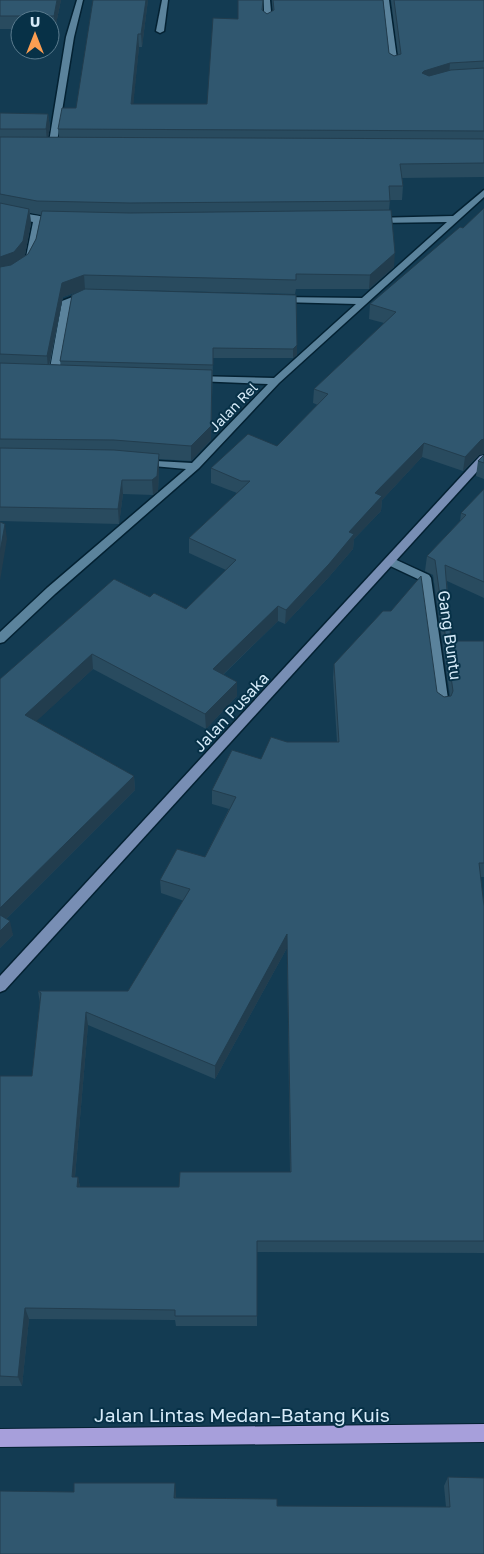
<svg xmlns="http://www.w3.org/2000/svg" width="484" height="1554" font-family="'Golos Text',sans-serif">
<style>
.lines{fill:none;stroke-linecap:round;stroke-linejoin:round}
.service-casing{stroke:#032132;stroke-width:3}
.minor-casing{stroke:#032132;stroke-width:3}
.secondary-casing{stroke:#032132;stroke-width:3}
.trunk-casing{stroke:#032132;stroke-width:2}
.service{fill:#5b839c;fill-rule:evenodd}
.minor{fill:#5b839c;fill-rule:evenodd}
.secondary{fill:#788eb4;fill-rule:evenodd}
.trunk{fill:#a79fdb;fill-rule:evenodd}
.wall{fill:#294b5f;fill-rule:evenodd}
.shaded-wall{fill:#223d4e}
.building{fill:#30576f;stroke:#223d4e;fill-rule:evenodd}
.labels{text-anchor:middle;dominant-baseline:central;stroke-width:4;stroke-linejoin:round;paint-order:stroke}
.far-street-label{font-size:14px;fill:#d6ebf9;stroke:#073147}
.street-label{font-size:16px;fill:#d6ebf9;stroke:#073147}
.near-street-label{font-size:19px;fill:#d6ebf9;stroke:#073147}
</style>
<rect width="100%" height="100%" fill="#133b52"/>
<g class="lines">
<defs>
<path id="service" d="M 162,0 L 168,0 L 164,31 L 160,33 L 156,31 Z"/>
<path id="minor" d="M 77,0 L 83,0 L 74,37 L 56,148 L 52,150 L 48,148 L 66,37 Z
M 264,0 L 270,0 L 272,23 L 268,25 L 264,23 Z
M 383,0 L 389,0 L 398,66 L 394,68 L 390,66 Z
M 484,190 L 484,197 L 279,383 L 199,468 L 55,594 L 4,642 L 0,643 L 0,632 L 47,588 L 186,469 L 142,465 L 138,464 L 138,460 L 192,463 L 268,384 L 196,381 L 191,378 L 193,376 L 274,378 L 356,304 L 280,302 L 277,301 L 277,297 L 362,298 L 447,222 L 376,223 L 372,220 L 373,218 L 453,216 Z
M 0,209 C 9,211 57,218 60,221 L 56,224 L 42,223 L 32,264 L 25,262 L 33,222 L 0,215 Z
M 88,291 L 91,292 L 91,296 L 71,303 L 59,374 L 54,377 L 51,376 L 49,374 L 62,301 Z
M 390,557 L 429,575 L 431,578 L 449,706 L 447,709 L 443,710 L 437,706 L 420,580 L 386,564 L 385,561 Z"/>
<path id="secondary" d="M 484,455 L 484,464 L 5,990 L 0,992 L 0,976 L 480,456 Z"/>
<path id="trunk" d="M 484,1424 L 484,1442 L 0,1447 L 0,1429 Z"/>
</defs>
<!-- service casing -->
<use href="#service" class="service-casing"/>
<!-- minor casing -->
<use href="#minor" class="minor-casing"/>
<!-- secondary casing -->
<use href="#secondary" class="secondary-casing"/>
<!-- trunk casing -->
<use href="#trunk" class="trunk-casing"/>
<!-- service -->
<use href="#service" class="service"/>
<!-- minor -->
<use href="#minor" class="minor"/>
<!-- secondary -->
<use href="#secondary" class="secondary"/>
<!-- trunk -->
<use href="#trunk" class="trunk"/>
</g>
<!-- wall -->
<path class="wall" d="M 0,0 L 61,0 L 55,29 L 50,29 L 50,20 L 20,20 L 20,29 L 0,29 Z
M 148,0 L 142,47 L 139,47 L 133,104 L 207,104 L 238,19 L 238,0 L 264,0 L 263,11 L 267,14 L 273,11 L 272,0 L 383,0 L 389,53 L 394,56 L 398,55 L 391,0 L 484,0 L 484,177 L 402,178 L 403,186 L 402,200 L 390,200 L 389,210 L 394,267 L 369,289 L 296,289 L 295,294 L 85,289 L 63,297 L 50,364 L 61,365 L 60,361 L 72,295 L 297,345 L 297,355 L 293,358 L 213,358 L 211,440 L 191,461 L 159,459 L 159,469 L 158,491 L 153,495 L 123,494 L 119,524 L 0,521 L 0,113 L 48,114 L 50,127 L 48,137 L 59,137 L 58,129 L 76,108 ZM 30,213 L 41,215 L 36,239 L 28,254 L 22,258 L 25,255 L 31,223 Z
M 484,208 L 484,454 L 479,455 L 463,471 L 422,457 L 382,500 L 381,511 L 354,539 L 353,549 L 328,578 L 285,624 L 278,621 L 223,675 L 237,682 L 237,696 L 206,729 L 93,669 L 36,721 L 134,776 L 135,790 L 6,919 L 13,935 L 0,948 L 0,679 L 150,597 L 186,609 L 226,570 L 189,553 L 189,538 L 237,493 L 211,483 L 211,468 L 277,446 L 318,405 L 313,403 L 314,389 L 384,323 L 369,319 L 370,304 L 463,228 Z
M 484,455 L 484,479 L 476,476 L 478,461 Z
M 484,489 L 484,598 L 447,581 L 451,641 L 484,641 L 484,877 L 480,877 L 484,906 L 484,1253 L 257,1252 L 257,1326 L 176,1326 L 175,1320 L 29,1319 L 22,1386 L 0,1386 L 0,1076 L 32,1076 L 40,1003 L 38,991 L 128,991 L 184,901 L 161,893 L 160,880 L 205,857 L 229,809 L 212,804 L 212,790 L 287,742 L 337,742 L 333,678 L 334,664 L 437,692 L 444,697 L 450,696 L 433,575 L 425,571 L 427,556 L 460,521 L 461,513 ZM 287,948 L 290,1172 L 179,1187 L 80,1187 L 78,1177 L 75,1177 L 88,1025 L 215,1079 Z
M 448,1477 L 484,1554 L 74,1492 L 176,1492 L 176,1498 L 277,1506 L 446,1507 L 444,1486 Z"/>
<!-- shaded-wall -->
<path class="shaded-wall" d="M 57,0 L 61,0 L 55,29 L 54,16 Z
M 146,0 L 148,0 L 142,47 L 141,34 Z
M 138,34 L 139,47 L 132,118 L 131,104 Z
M 450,63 L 449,76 L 422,84 L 422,73 L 424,71 Z
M 48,114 L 50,127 L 47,143 L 46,129 Z
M 29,209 L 31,223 L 25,255 L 16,266 L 0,272 L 0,257 Z
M 395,253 L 394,267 L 369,289 L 370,275 Z
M 84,275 L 85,289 L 63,297 L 48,370 L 47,356 L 62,283 Z
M 297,345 L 297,355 L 293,358 L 293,349 Z
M 212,370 L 211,440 L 191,461 L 191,446 Z
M 484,439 L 484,454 L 479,455 L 463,471 L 465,457 L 481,440 Z
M 424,443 L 422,457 L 382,500 L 381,511 L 354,539 L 353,549 L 328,578 L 285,624 L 286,610 L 349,532 L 375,493 Z
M 159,454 L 159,469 L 158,491 L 153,495 L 152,480 Z
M 122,480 L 123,494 L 119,524 L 118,509 Z
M 5,524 L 7,539 L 0,581 L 0,552 Z
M 278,606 L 278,621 L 213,684 L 213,669 Z
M 92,654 L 93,669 L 27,730 L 25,715 Z
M 237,682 L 237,696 L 206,729 L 205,714 Z
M 134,776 L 135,790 L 0,925 L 0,908 Z
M 10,921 L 13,935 L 0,948 L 0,931 Z
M 287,934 L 287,948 L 215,1079 L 215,1066 Z
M 86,1012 L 88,1025 L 74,1188 L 72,1177 Z
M 78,1177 L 80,1188 L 77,1187 Z
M 25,1308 L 29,1319 L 22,1386 L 18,1377 Z
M 175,1483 L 176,1492 L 175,1507 L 174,1498 Z"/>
<!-- building -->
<path class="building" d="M 0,0 L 57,0 L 54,16 L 0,16 Z
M 93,0 L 146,0 L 141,34 L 138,34 L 131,104 L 207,104 L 213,18 L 238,19 L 238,0 L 263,0 L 262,10 L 267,14 L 274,10 L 273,0 L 383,0 L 389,53 L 394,56 L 401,54 L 394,0 L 484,0 L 484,61 L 450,63 L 424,71 L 422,73 L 429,76 L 451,70 L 484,68 L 484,131 L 58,129 L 62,108 L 76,108 Z
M 0,113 L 48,114 L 46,129 L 0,129 Z
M 0,137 L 484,139 L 484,163 L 400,164 L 403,186 L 389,186 L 390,201 L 130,203 L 37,201 L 0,194 Z
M 0,203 L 29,209 L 23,241 L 14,252 L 0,257 Z
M 484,208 L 484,439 L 481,440 L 465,457 L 424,443 L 375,493 L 382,496 L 349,532 L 354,534 L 329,564 L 286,610 L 278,606 L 213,669 L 237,682 L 205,714 L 92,654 L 25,715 L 134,776 L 0,908 L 0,679 L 114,579 L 150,597 L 154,593 L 186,609 L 236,560 L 189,538 L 250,481 L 241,481 L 211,468 L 248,434 L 277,446 L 328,394 L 314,389 L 396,312 L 370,304 L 460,227 L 463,228 Z
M 391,210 L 395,253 L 370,275 L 296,274 L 296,280 L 84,275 L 62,283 L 47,356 L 0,354 L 0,267 L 11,265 L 28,254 L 36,239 L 42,211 L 130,213 Z
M 85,289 L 296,295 L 297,345 L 293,349 L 213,348 L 213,365 L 60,361 L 72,295 Z
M 0,363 L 212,370 L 211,426 L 191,446 L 114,440 L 0,439 Z
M 0,448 L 114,450 L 159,454 L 157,476 L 152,480 L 122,480 L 118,509 L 0,507 Z
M 484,455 L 484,463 L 478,461 Z
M 484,489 L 484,582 L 445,565 L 451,641 L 484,641 L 484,863 L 479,863 L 484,906 L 484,1241 L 257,1241 L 257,1316 L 175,1316 L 175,1310 L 25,1308 L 18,1377 L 0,1376 L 0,1076 L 32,1076 L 41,993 L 38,991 L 128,991 L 190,889 L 160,880 L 177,849 L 205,857 L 236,797 L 212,790 L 232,750 L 261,759 L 271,737 L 287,742 L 339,742 L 334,664 L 383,611 L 391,611 L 421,576 L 437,692 L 444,697 L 451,696 L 453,691 L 435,560 L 427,556 L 466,515 L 461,513 ZM 287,934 L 291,1172 L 180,1172 L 179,1187 L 77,1187 L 78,1177 L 72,1177 L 86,1012 L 215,1066 Z
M 0,522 L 5,524 L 0,552 Z
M 0,915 L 10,921 L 0,931 Z
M 448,1477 L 484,1478 L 484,1554 L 0,1554 L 0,1491 L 74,1492 L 74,1483 L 175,1483 L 174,1498 L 277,1499 L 277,1506 L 450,1507 Z"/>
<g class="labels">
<!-- far-street labels -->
<g class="far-street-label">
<text transform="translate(233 407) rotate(-46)">Jalan Rel</text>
</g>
<!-- street labels -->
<g class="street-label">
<text transform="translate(450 635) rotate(82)">Gang Buntu</text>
<text transform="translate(231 712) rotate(-47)">Jalan Pusaka</text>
</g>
<!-- near-street labels -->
<g class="near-street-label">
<text x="242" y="1414">Jalan Lintas Medan–Batang Kuis</text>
</g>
</g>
<!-- north arrow -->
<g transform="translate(35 35)"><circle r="24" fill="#073147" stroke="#5a7b8e"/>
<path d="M0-4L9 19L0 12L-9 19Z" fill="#fc9e52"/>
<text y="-8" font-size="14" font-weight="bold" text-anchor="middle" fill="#d6ebf9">U</text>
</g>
</svg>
